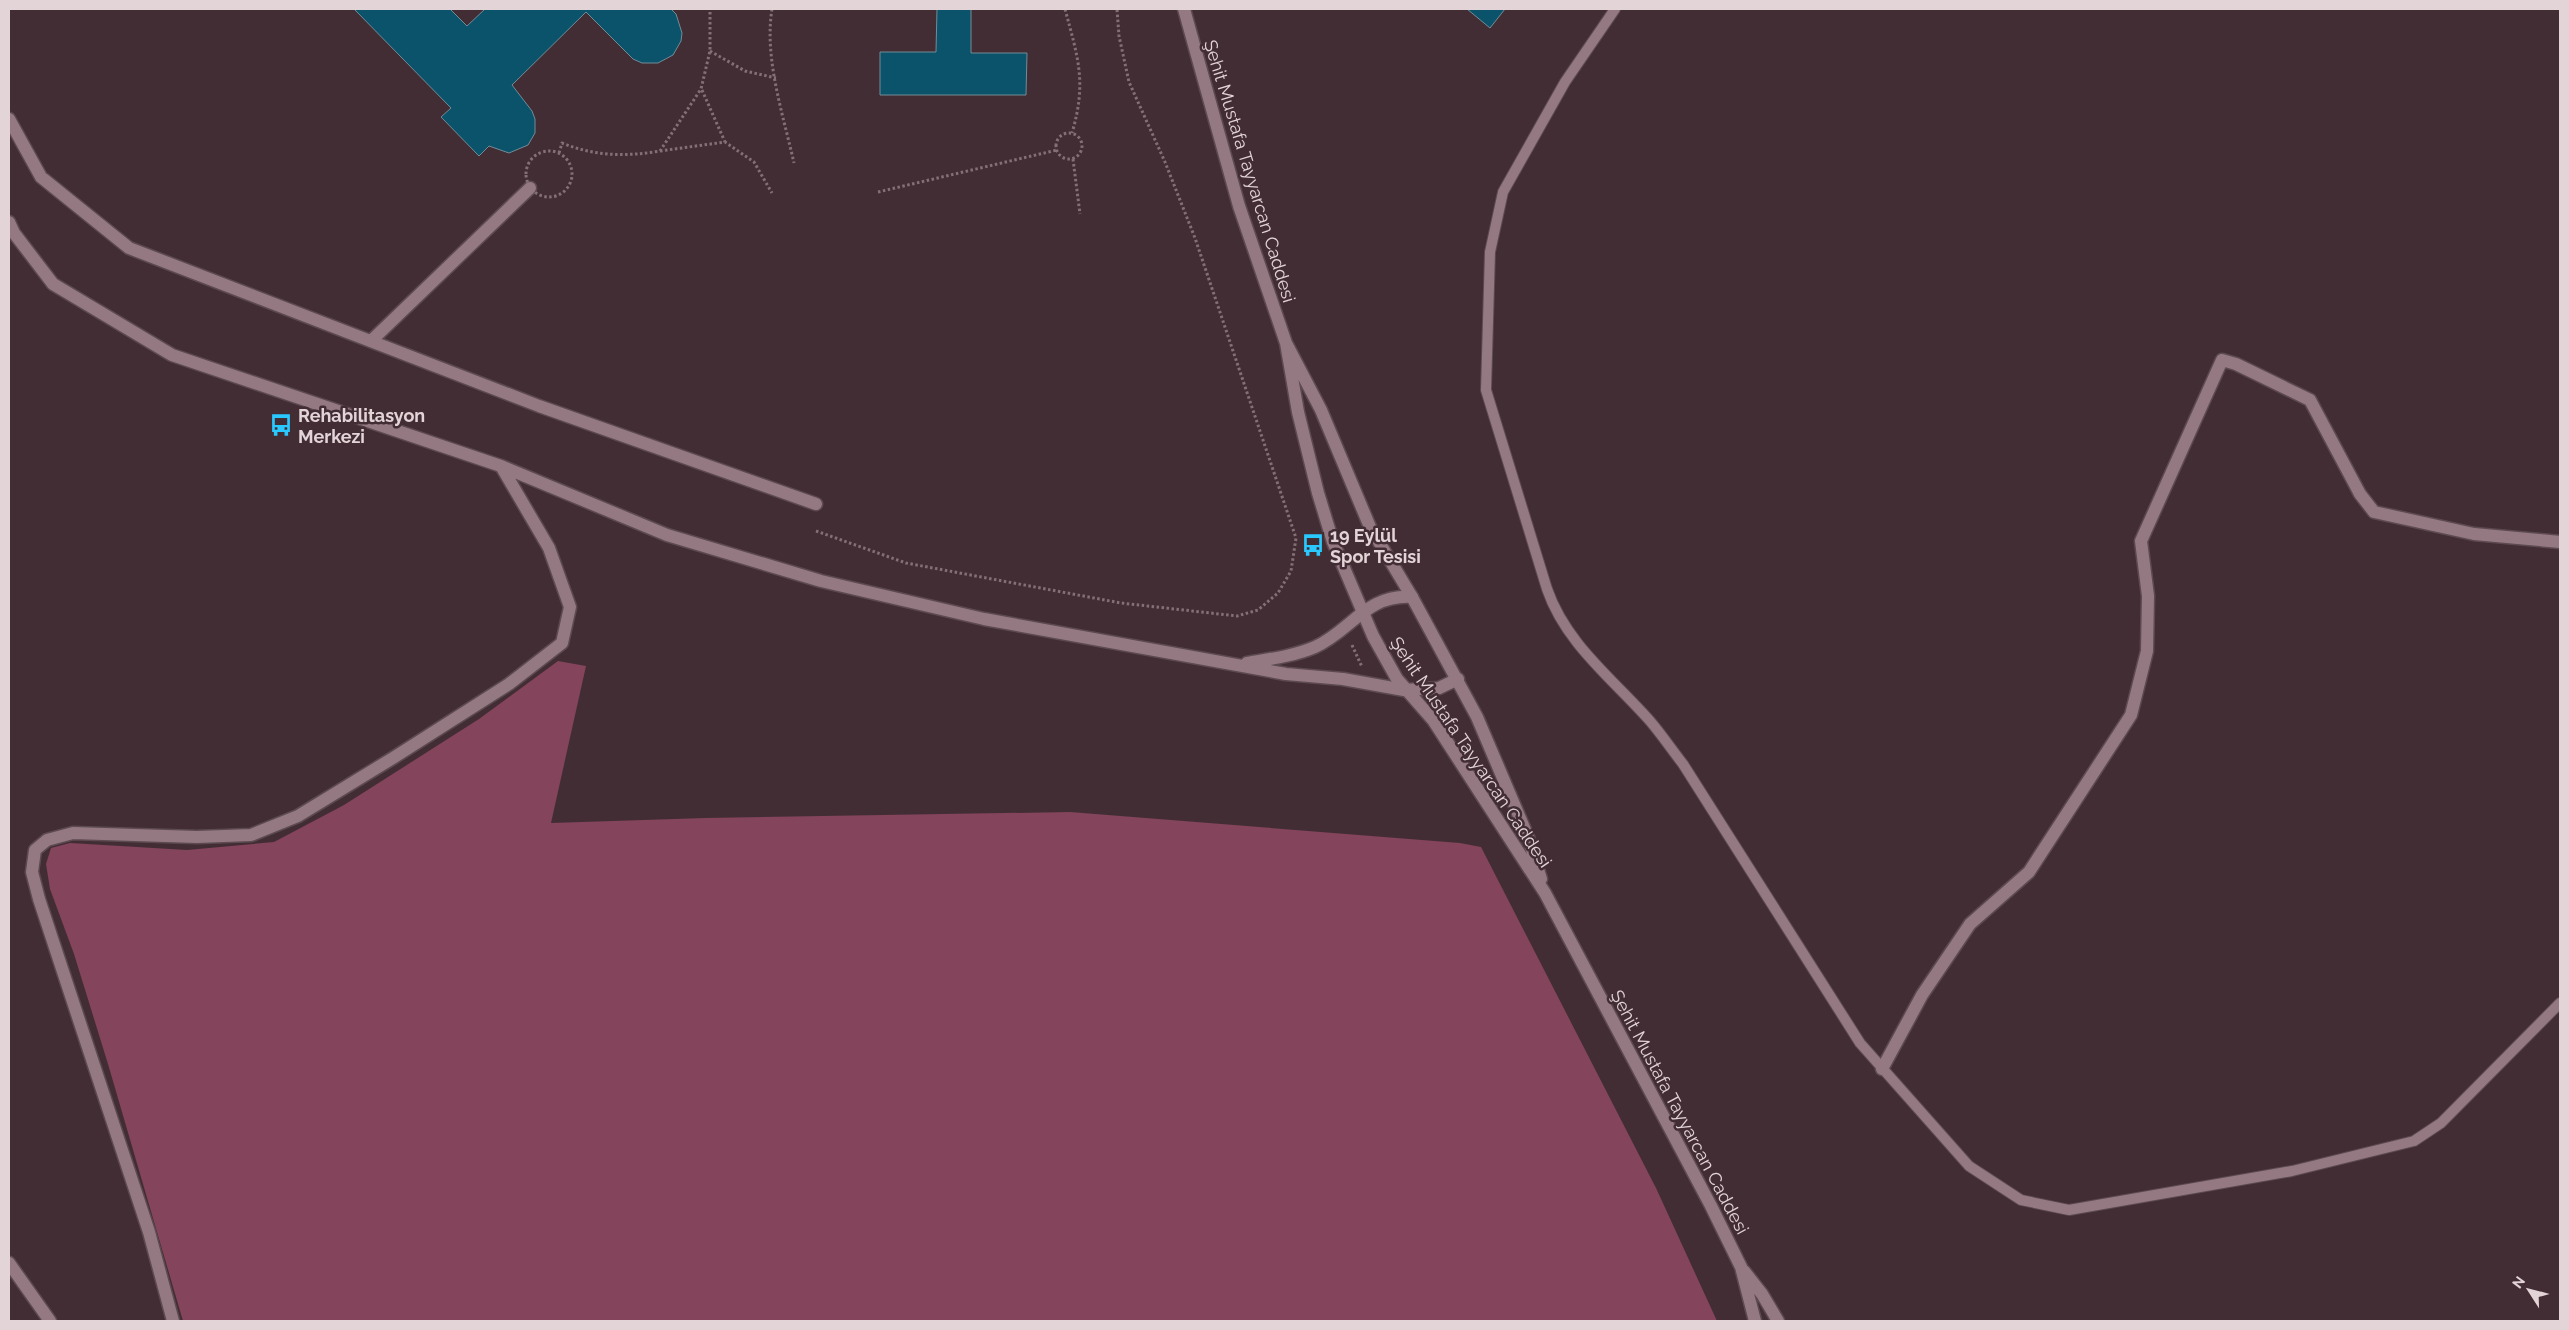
<svg xmlns="http://www.w3.org/2000/svg" width="2569" height="1330" font-family="Raleway,sans-serif">
<style>
.green{fill:#83445c}
.building{fill:#0a536b;stroke:#728c98}
.lines{fill:none;stroke-linecap:round;stroke-linejoin:round}
.service-casing{stroke:#5d4a51;stroke-width:12}
.minor-casing{stroke:#5d4a51;stroke-width:15}
.secondary-casing{stroke:#5d4a51;stroke-width:15}
.path{stroke:#837076;stroke-width:3;stroke-dasharray:2.5 2.5;stroke-linecap:butt}
.service{stroke:#947982;stroke-width:10}
.minor{stroke:#947982;stroke-width:12}
.secondary{stroke:#947982;stroke-width:12}
.labels{text-anchor:middle;dominant-baseline:central;stroke-width:5;stroke-linejoin:round;paint-order:stroke}
.street-label{font-size:18px;fill:#e3d4d8;stroke:#432d34}
.poi-label{font-size:18px;font-weight:bold;fill:#e3d4d8;stroke:#432d34;text-anchor:start}
</style>
<rect width="100%" height="100%" fill="#432d34"/>
<!-- green -->
<path class="green" d="M 558,661 L 586,666 L 551,823 L 705,818 L 1070,812 L 1460,843 L 1481,847 L 1656,1188 L 1717,1321 L 183,1321 L 108,1064 L 74,954 L 50,889 L 46,864 L 51,848 L 70,843 L 187,850 L 274,842 L 344,805 L 479,719 Z"/>
<!-- building -->
<path class="building" d="M 354,9 L 450,9 L 467,26 L 485,9 L 671,9 L 676,14 L 682,33 L 681,41 L 673,55 L 658,63 L 642,63 L 633,59 L 586,12 L 512,85 L 532,111 L 535,119 L 535,133 L 528,145 L 509,153 L 489,146 L 479,156 L 441,117 L 451,108 Z
M 937,9 L 971,9 L 971,53 L 1027,53 L 1026,95 L 880,95 L 880,52 L 936,52 Z
M 1467,9 L 1505,9 L 1490,28 Z"/>
<g class="lines">
<defs>
<path id="service" d="M 1615,9 L 1565,82 L 1503,192 L 1490,252 L 1486,390 L 1547,589 C 1566,644 1613,679 1650,721 C 1662,735 1672,750 1683,764 L 1860,1043 L 1969,1166 L 2021,1200 L 2069,1210 L 2292,1171 L 2414,1141 L 2441,1123 L 2560,1003"/>
<path id="minor" d="M 9,119 L 41,177 L 129,248 L 539,406 L 816,504
M 9,222 L 14,233 L 53,284 L 172,355 L 501,466 L 667,535 L 821,581 L 984,619 L 1286,674 L 1343,679 L 1404,690 L 1439,688 L 1458,679
M 371,341 L 530,188
M 1247,663 C 1270,659 1294,656 1315,647 C 1351,631 1366,594 1412,597
M 1882,1069 L 1922,995 L 1970,924 L 2029,872 L 2131,715 L 2147,651 L 2148,596 L 2141,541 L 2222,360 L 2236,364 L 2310,400 L 2360,494 L 2374,512 L 2474,534 L 2560,542
M 173,1321 L 149,1232 L 39,899 L 32,872 L 35,850 L 47,840 L 73,833 L 197,837 L 251,835 L 298,816 L 393,758 L 509,684 L 562,643 L 570,607 L 549,548 L 501,466"/>
<path id="secondary" d="M 1184,9 L 1239,206 L 1286,343 L 1321,410 L 1370,527 L 1412,597 L 1477,717 L 1528,837 L 1541,879
M 1286,343 L 1298,412 L 1318,493 L 1333,542 L 1373,636 L 1397,679 L 1433,720 L 1545,893 L 1711,1206 L 1741,1267 L 1755,1321
M 9,1263 L 50,1321
M 1744,1271 L 1762,1294 L 1778,1321"/>
</defs>
<!-- service casing -->
<use href="#service" class="service-casing"/>
<!-- minor casing -->
<use href="#minor" class="minor-casing"/>
<!-- secondary casing -->
<use href="#secondary" class="secondary-casing"/>
<!-- path -->
<path class="path" d="M 772,9 C 764,58 783,114 794,163
M 1065,9 C 1078,58 1087,82 1072,133
M 710,51 L 745,71 L 776,78
M 702,90 L 725,142
M1056 146a13 13 0 1 1 26 0a13 13 0 1 1-26 0Z
M 660,151 L 725,142 L 754,162 L 772,193
M526 174a23 23 0 1 1 46 0a23 23 0 1 1-46 0Z
M 559,153 L 562,143 C 594,156 625,157 660,151 L 701,89 L 710,51 L 710,9
M 1073,159 L 1080,214
M 878,192 L 1057,150
M 816,531 L 906,563 L 1121,603 L 1237,616 L 1258,610 L 1278,593 L 1291,571 L 1296,538 L 1195,238 L 1165,162 L 1129,82 L 1119,36 L 1117,9
M 1352,645 L 1362,667"/>
<!-- service -->
<use href="#service" class="service"/>
<!-- minor -->
<use href="#minor" class="minor"/>
<!-- secondary -->
<use href="#secondary" class="secondary"/>
</g>
<!-- icons -->
<defs>
<symbol id="bus-bare" viewBox="-9 -9 18 18"><path d="M-5-6H5V4H4V6H2V4H-2V6H-4V4H-5ZM-3.5-4V0h7V-4ZM-3.5 1.2v1.5H-2V1.2ZM2 1.2v1.5H3.5V1.2Z" fill="#29c8ff" stroke="#432d34" stroke-width="2.5" paint-order="stroke"/></symbol>
</defs>
<g fill-rule="evenodd">
<use href="#bus-bare" x="265" y="409" width="32" height="32"/>
<use href="#bus-bare" x="1297" y="529" width="32" height="32"/>
</g>
<g class="labels">
<!-- street labels -->
<g class="street-label">
<text transform="translate(1250 171) rotate(73)">Şehit Mustafa Tayyarcan Caddesi</text>
<text transform="translate(1471 752) rotate(56)">Şehit Mustafa Tayyarcan Caddesi</text>
<text transform="translate(1680 1112) rotate(62)">Şehit Mustafa Tayyarcan Caddesi</text>
</g>
<!-- poi labels -->
<g class="poi-label">
<text x="298" y="415">Rehabilitasyon<tspan x="298" dy="21">Merkezi</tspan></text>
<text x="1330" y="535">19 Eylül<tspan x="1330" dy="21">Spor Tesisi</tspan></text>
</g>
</g>
<!-- border -->
<rect width="2569" height="1330" fill="none" stroke="#e3d4d8" stroke-width="20"/>
<!-- north arrow -->
<g transform="translate(2529 1290) rotate(306)" stroke="#432d34" stroke-width="4" paint-order="stroke">
<path d="M0-4L9 19L0 12L-9 19Z" fill="#e3d4d8"/>
<text y="-8" font-size="14" font-weight="bold" text-anchor="middle" fill="#e3d4d8">N</text>
</g>
</svg>
